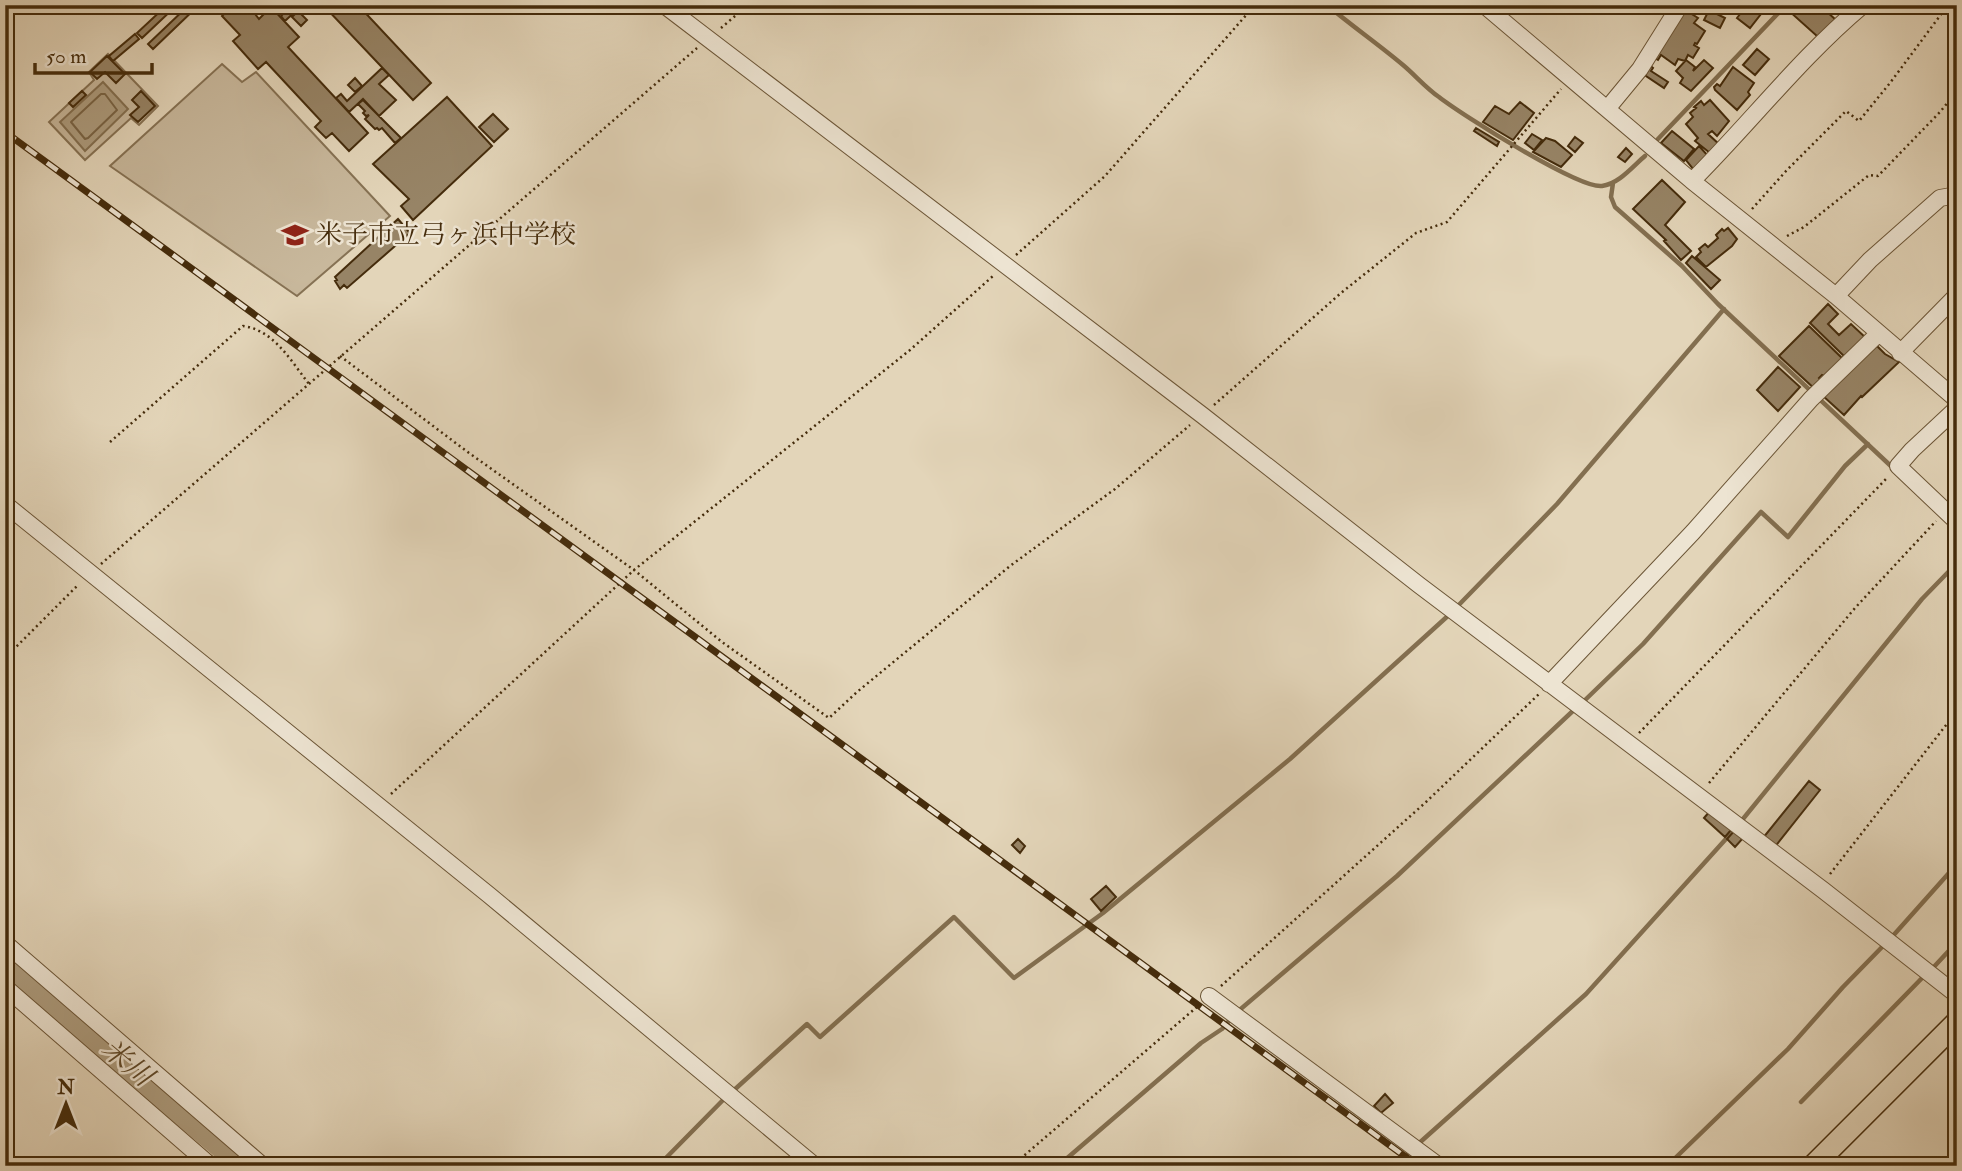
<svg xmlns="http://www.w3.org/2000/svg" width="1962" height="1171" font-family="'IM FELL Double Pica','Noto Serif JP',serif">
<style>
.grass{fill:#c8b89c;stroke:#867254;stroke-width:2}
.water{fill:#ad9c7e;stroke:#836f50;stroke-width:2}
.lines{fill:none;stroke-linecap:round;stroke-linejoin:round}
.shore{stroke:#796445;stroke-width:2}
.stream{stroke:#836f50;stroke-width:4.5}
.river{stroke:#ad9c7e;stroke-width:28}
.building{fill:#978466;stroke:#452c0c;stroke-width:2}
.minor-casing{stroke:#6c5637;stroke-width:18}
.major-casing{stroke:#452c0c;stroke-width:24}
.path{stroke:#452c0c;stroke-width:2.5;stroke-dasharray:2 3.5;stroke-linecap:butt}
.minor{stroke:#ede4d2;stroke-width:16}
.major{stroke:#e3d5b9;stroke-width:21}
.rail-casing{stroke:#452c0c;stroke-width:7}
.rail{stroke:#ede4d2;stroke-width:4.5;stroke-dasharray:13;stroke-linecap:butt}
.labels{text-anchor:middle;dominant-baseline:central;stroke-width:5;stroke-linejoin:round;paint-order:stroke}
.poi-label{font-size:26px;fill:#452c0c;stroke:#ede4d2;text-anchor:start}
.water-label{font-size:28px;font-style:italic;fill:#5f4828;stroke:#ede4d2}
</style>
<rect width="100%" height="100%" fill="#e3d5b9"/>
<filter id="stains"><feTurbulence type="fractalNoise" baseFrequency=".00286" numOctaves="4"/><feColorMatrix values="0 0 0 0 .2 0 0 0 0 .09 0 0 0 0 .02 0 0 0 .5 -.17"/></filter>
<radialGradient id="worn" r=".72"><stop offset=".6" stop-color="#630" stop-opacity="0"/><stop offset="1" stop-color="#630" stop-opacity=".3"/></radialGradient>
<!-- grass -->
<path class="grass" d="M 108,54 L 158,106 L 139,125 L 131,118 L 85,160 L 49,122 L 94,80 L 89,72 Z
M 222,64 L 242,82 L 256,72 L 390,216 L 297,296 L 110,166 Z"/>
<!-- water -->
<path class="water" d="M 103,82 L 128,109 L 85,151 L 60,122 Z"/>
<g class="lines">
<!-- shore -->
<path class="shore" d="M 101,94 L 105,94 L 117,110 L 88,138 L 85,139 L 71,122 Z"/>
<!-- stream -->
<path class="stream" d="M 1327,5 C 1352,26 1378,44 1403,65 C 1415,75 1426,88 1439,97 C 1462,115 1579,189 1602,186 C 1619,184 1633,166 1645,156
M 1658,139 L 1786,5
M 1613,183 L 1611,197 L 1615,207 L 1682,266 L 1718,304 L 1893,468
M 1583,702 L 1643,644 L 1761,512 L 1788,537 L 1845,466 L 1868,444
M 1891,938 L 1957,864
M 1931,970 L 1957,942
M 733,1091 L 807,1024 L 820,1037 L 954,917 L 1014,978 L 1103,913 L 1290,759 L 1450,614 L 1557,504 L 1724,309
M 1801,1102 L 1924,976
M 1417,1145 L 1586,994 L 1734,830 L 1922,599 L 1957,563
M 658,1166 L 726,1097
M 1058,1166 L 1201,1043 L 1222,1029 L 1236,1013 L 1397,876 L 1576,708
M 1397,1166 L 1410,1151
M 1667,1166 L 1788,1049 L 1843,987 L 1885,944
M 1943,1166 L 1957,1152"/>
<!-- river -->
<path class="river" d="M 5,960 L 56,1006 L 248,1166"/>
</g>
<!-- building -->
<path class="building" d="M 167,5 L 177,5 L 142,38 L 137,33 Z
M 189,5 L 199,5 L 153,49 L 148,44 Z
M 233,5 L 248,5 L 259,19 L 271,7 L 299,37 L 288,47 L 368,133 L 349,151 L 332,133 L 326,138 L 315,127 L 321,121 L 266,62 L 258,69 L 233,41 L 240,35 L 222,16 Z
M 292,5 L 302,5 L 285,21 L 281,16 Z
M 323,5 L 358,5 L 431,83 L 413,100 Z
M 1747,5 L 1768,5 L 1750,28 L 1737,18 Z
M 1794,5 L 1823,5 L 1828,9 L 1826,11 L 1836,20 L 1818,37 L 1789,11 Z
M 1682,8 L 1698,18 L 1694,23 L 1705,31 L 1697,44 L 1695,43 L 1694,45 L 1699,48 L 1693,58 L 1688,55 L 1685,61 L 1678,59 L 1675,65 L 1661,55 L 1658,60 L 1651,56 Z
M 1709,10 L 1725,18 L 1720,28 L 1704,20 Z
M 298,11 L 307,20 L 301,26 L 292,17 Z
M 135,34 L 139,39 L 113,61 L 109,56 Z
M 1757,49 L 1769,59 L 1755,75 L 1743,65 Z
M 107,56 L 125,74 L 116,83 L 105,72 L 97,79 L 90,72 Z
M 1686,60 L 1695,67 L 1693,71 L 1704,60 L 1713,68 L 1691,91 L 1680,83 L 1683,78 L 1676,71 Z
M 1647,63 L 1653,68 L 1651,71 L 1668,82 L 1664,88 L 1640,72 Z
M 1733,67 L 1754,83 L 1748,92 L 1750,95 L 1737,110 L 1715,90 L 1714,87 L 1717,84 L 1720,86 Z
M 382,68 L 389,75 L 379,84 L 396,100 L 379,116 L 363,99 L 349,112 L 336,98 L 341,94 L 347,101 Z
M 355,78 L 362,86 L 355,92 L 348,85 Z
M 82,91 L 86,95 L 73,107 L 69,103 Z
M 141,91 L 155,106 L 138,122 L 130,115 L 139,107 L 132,100 Z
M 447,97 L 492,146 L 413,220 L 401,206 L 409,199 L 373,164 Z
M 363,100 L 401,138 L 395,143 L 382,128 L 379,130 L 377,128 L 375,129 L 365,119 L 369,115 L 366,116 L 363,113 L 365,111 L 358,104 Z
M 1710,100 L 1729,121 L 1717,136 L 1712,131 L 1708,134 L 1720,145 L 1710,153 L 1695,141 L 1698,138 L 1686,124 L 1693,117 L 1690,113 L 1696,108 L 1694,107 L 1701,101 L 1704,105 Z
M 1520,102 L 1534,113 L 1513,140 L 1483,122 L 1495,106 L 1509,114 Z
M 493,114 L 508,129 L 494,142 L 479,127 Z
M 1476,128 L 1499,142 L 1497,146 L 1474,131 Z
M 1672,131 L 1694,149 L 1684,161 L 1661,143 Z
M 1532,134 L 1542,140 L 1534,150 L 1525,143 Z
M 1575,137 L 1583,143 L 1575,152 L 1568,146 Z
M 1546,138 L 1555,141 L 1572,155 L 1561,167 L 1533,152 Z
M 1699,146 L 1710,158 L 1694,170 L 1686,160 Z
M 1626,148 L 1632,154 L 1625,162 L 1618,157 Z
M 1662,180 L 1685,202 L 1665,225 L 1691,251 L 1681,260 L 1664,241 L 1666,240 L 1633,209 Z
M 398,219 L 410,233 L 347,288 L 344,285 L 340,289 L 335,281 L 337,280 L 335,277 Z
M 1728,228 L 1737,239 L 1732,246 L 1706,267 L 1696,257 L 1701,252 L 1699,249 L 1705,244 L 1708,247 L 1718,238 L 1716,235 L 1722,229 L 1724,231 Z
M 1692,256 L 1720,280 L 1711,289 L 1686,263 Z
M 1828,304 L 1838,314 L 1828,324 L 1839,335 L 1851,324 L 1866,338 L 1847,359 L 1810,323 Z
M 1809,326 L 1845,361 L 1824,376 L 1822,375 L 1819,378 L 1823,382 L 1816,390 L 1779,356 Z
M 1874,343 L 1885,354 L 1899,362 L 1862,397 L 1861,396 L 1844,415 L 1823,396 Z
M 1778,367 L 1800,387 L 1778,411 L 1757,390 Z
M 1809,781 L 1820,790 L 1774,848 L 1763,838 Z
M 1710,811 L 1731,830 L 1725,837 L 1704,818 Z
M 1735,830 L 1744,837 L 1735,847 L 1727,839 Z
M 1018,839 L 1025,846 L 1020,853 L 1012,845 Z
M 1106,886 L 1116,897 L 1101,911 L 1091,899 Z
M 1385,1094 L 1393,1103 L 1381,1113 L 1374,1106 Z"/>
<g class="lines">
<defs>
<path id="minor" d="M 664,5 L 1202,415 L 1419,585 L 1823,890 L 1957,995
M 1484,5 L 1692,181 L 1836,296 L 1957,400
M 1607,109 L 1640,69 L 1677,10 L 1670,5
M 1692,181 C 1750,123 1801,57 1863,5
M 1836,296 L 1870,260 L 1940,198 L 1957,195
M 1900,353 L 1957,295
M 1957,408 L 1912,450 L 1898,466 L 1957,522
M 5,504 L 489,895 L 815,1166
M 1549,684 L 1693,532 L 1811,399 L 1878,334
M 5,943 L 263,1166
M 5,987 L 211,1166
M 1209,996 L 1439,1166"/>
<path id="major" d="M 1813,1166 L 1957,1022"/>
</defs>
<!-- minor casing -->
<use href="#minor" class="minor-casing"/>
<!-- major casing -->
<use href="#major" class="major-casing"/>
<!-- path -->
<path class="path" d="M 721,28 L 748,5
M 1752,209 L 1786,171 L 1846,111 L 1859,121 L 1890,83 L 1948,5
M 1787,236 L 1804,227 L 1869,175 L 1878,176 L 1940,112 L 1957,91
M 1016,255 L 1105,176 L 1255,5
M 340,356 L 469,453 L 634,570 L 722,642 L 829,718 L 857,692 L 1010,566 L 1115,489 L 1190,425
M 1214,405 L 1341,293 L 1416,233 L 1447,222 L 1561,89
M 110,442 L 243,326 C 274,330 291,361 309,384
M 101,564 L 697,48
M 5,658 L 78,585
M 1639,733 L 1888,477
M 1709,783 L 1855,608 L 1936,521
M 391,794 L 634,570 L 910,350 L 993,276
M 1830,874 L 1957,711
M 1221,986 L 1426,802 L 1539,694
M 1012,1166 L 1198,1006"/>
<!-- minor -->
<use href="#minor" class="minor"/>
<!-- major -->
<use href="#major" class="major"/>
<defs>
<path id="rail" d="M 5,132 L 1418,1166"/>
</defs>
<!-- rail casing -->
<use href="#rail" class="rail-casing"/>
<!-- rail -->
<use href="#rail" class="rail"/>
</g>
<!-- icons -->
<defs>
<symbol id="school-bare" viewBox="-9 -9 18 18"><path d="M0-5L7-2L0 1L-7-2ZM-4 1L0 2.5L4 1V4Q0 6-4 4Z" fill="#8f2418" stroke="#ede4d2" stroke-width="2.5" paint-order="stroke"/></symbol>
</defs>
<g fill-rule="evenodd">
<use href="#school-bare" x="276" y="216" width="38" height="38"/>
</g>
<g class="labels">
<!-- poi labels -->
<g class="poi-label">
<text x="316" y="235">米子市立弓ヶ浜中学校</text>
</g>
<!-- water labels -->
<g class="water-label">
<text transform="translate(127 1063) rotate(40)">米川</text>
</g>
</g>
<!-- margin -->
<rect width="1962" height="1171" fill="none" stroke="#e3d5b9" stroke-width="28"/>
<rect x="7" y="7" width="1948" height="1157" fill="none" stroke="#452c0c" stroke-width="3.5"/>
<rect x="14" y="14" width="1934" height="1143" fill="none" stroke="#452c0c" stroke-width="2"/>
<!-- north arrow -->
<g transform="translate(66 1104)" stroke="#ede4d2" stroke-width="5" paint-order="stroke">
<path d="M0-5L12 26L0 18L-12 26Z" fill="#452c0c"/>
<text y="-10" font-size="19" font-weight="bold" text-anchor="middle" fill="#452c0c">N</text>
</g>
<!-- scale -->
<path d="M35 63v10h117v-10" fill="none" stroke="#452c0c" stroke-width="3.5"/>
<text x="46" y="63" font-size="21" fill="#452c0c" stroke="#ede4d2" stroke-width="5" paint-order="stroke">50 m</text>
<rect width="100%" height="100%" filter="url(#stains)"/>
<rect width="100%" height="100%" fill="url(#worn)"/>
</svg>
